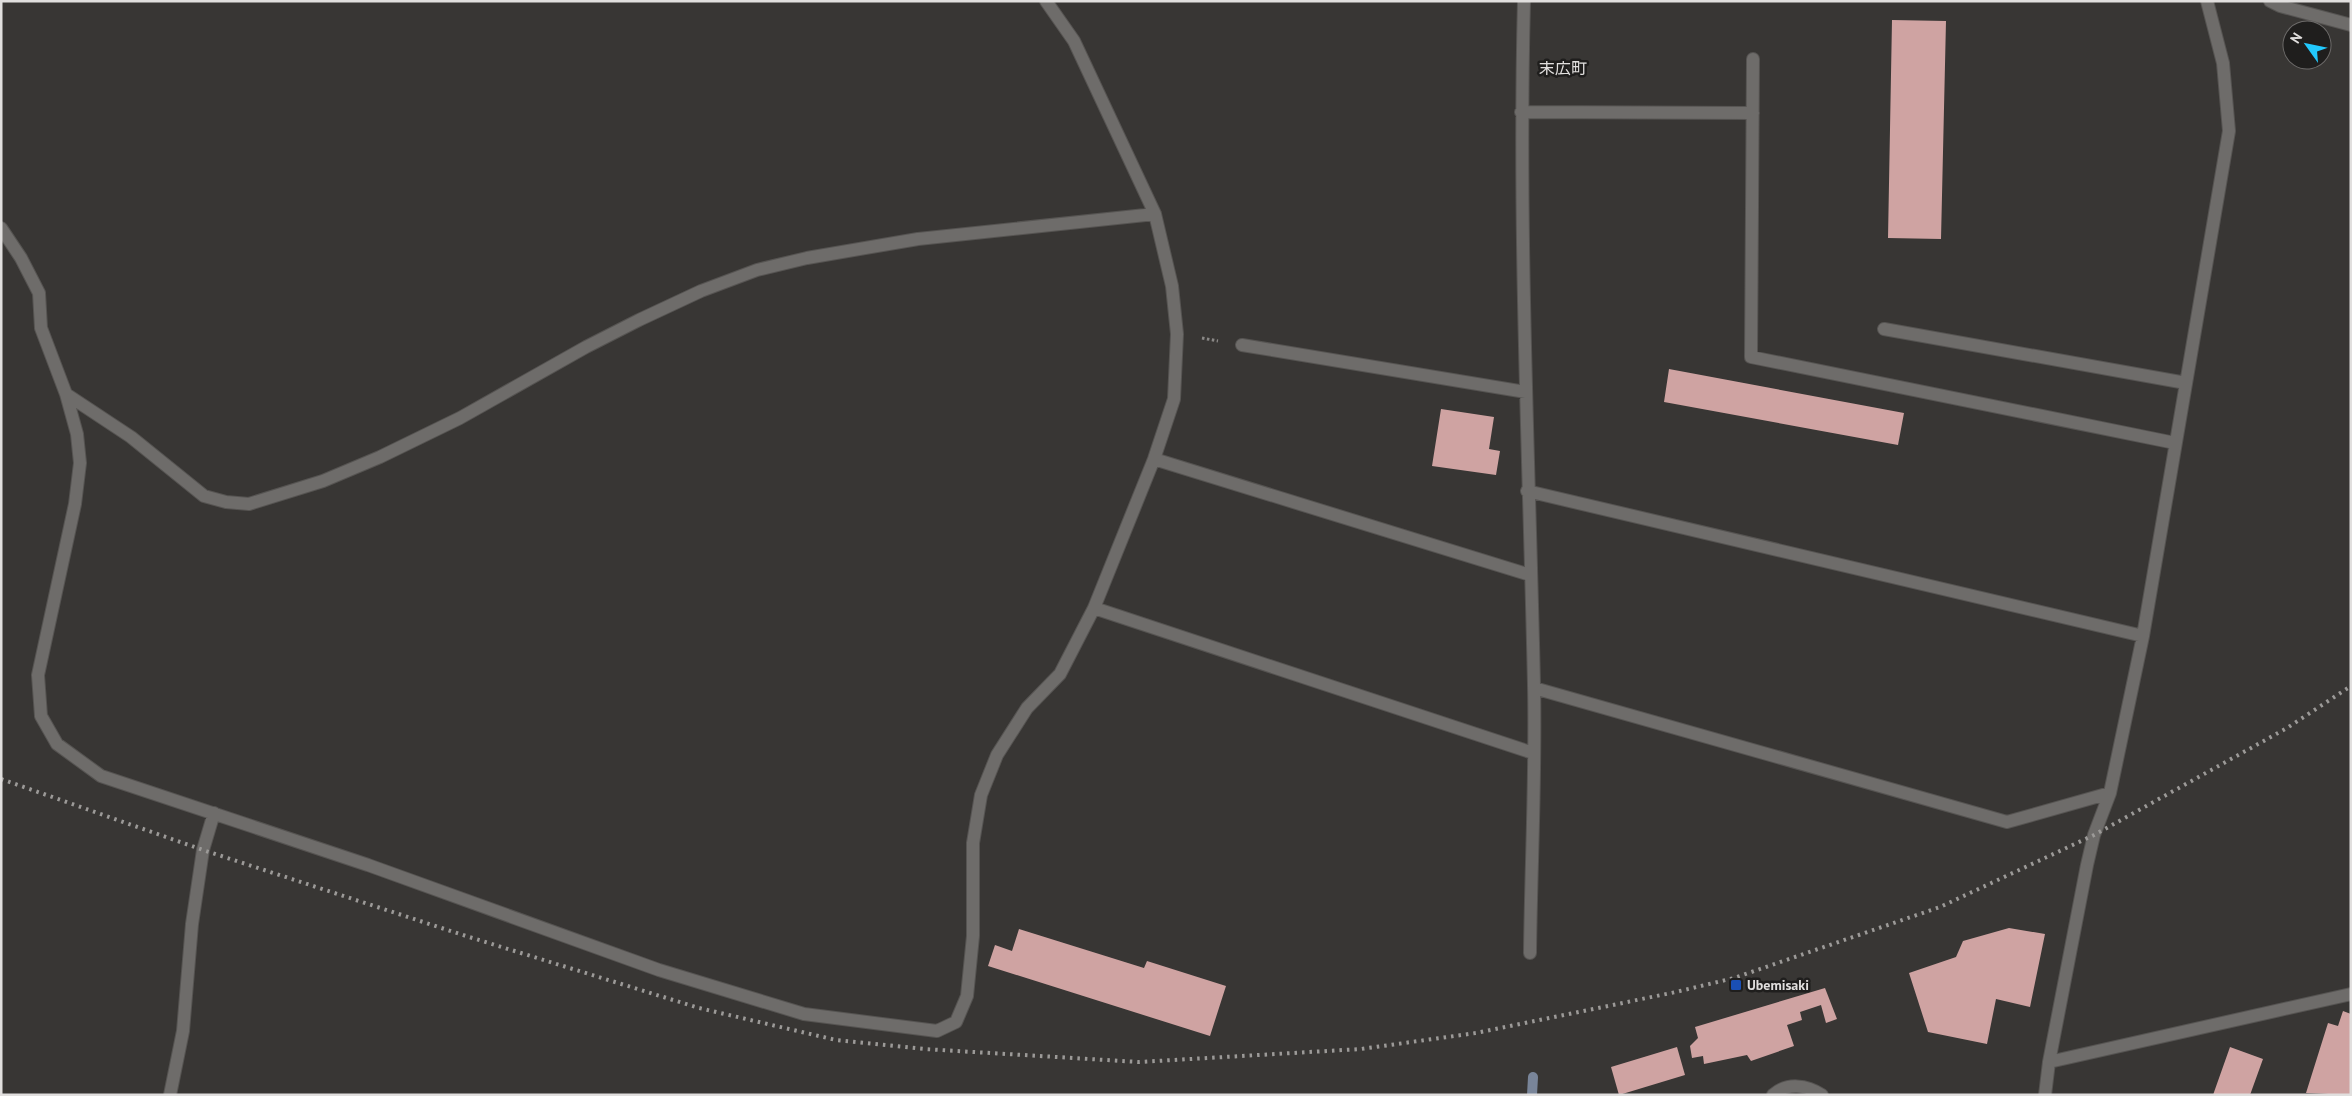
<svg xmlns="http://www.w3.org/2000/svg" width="2352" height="1096" font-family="'PT Sans','Noto Sans JP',sans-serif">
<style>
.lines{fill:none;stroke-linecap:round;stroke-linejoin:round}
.stream{stroke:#798599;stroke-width:10}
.building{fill:#cfa3a2}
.minor-casing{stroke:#565452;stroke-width:14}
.path{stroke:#8a8886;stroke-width:3;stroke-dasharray:2.5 2.5;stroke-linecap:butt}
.minor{stroke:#6e6c6a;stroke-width:12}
.rail{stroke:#9c9a98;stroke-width:4;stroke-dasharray:2.5 5;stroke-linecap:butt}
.transit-dot{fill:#1a4fb4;stroke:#1f1e1d;stroke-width:2}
.labels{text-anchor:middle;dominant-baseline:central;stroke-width:5;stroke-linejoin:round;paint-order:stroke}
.poi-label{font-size:14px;font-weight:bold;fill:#e1dfde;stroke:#1f1e1d;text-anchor:start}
.quarter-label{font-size:16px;fill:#e1dfde;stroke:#1f1e1d}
</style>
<rect width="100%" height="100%" fill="#383634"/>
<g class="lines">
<!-- stream -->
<path class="stream" d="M 1532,1095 L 1533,1077"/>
</g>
<!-- building -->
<path class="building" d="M 1892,20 L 1946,21 L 1941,239 L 1888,238 Z
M 1669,369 L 1904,413 L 1898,445 L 1664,402 Z
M 1441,409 L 1494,417 L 1489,449 L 1500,451 L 1496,475 L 1432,466 Z
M 2009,928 L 2045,934 L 2030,1007 L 1996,999 L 1987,1044 L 1928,1032 L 1909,973 L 1956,957 L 1963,941 Z
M 1019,929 L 1144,968 L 1147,961 L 1226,986 L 1210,1036 L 988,966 L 995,945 L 1012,951 Z
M 1825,988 L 1837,1019 L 1826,1023 L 1821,1005 L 1800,1012 L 1802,1020 L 1787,1025 L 1794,1046 L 1751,1061 L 1747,1055 L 1704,1064 L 1703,1056 L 1692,1058 L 1690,1046 L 1698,1038 L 1695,1027 Z
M 2343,1011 L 2351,1014 L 2351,1095 L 2306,1093 L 2328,1023 L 2338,1026 Z
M 1677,1047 L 1685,1075 L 1619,1095 L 1611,1067 Z
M 2230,1047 L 2263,1059 L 2250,1095 L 2213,1095 Z"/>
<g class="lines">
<defs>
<path id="minor" d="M 1524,1 C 1518,229 1529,457 1534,685 C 1536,775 1531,864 1530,953
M 2270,1 L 2280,6 L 2351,25
M 1753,59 L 1751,357 L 2175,443
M 1521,112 L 1753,113
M 1,228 L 21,258 L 39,293 L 41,328 L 66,394 L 77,434 L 80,463 L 75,504 L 38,675 L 41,716 L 57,744 L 101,776 L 368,865 L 659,970 L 804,1014 L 937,1031 L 956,1022 L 967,996 L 973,936 L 973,843 L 981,795 L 997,755 L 1027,708 L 1060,674 L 1094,608 L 1154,459 L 1174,399 L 1177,334 L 1172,286 L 1155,214 L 1074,41 L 1046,1
M 1884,329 L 2186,383
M 1242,345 L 1526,392
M 66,394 L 131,437 L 204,496 L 226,502 L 249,504 L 323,481 L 380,457 L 460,418 L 586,347 L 639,320 L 701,291 L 757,270 L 807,258 L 918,239 L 1155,214
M 1154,459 L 1530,575
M 1527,491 L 2143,636
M 1094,608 L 1533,753
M 1534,688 L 2007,822 L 2110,793
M 2049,1062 L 2351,994
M 170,1095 L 183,1031 L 192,924 L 203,850 L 214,813
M 1773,1095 C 1787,1082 1807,1085 1822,1095
M 2045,1095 L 2049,1062 L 2087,865 L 2094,835 L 2110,793 L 2143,636 L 2229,131 L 2223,63 L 2207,1"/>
</defs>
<!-- minor casing -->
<use href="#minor" class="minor-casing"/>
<!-- path -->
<path class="path" d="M 1202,338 L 1218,341"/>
<!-- minor -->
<use href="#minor" class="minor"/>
<!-- rail -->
<path class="rail" d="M 1,779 L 203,850 L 466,936 L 699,1008 L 836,1040 L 924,1049 L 1139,1062 L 1361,1049 L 1476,1033 L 1676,992 L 1734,978 L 1940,907 L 2094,835 L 2287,728 L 2351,686"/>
</g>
<!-- markers -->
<rect class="transit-dot" x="1730" y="979" width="12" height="12" rx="2.5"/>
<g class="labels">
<!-- poi labels -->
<g class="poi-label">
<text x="1747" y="985">Ubemisaki</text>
</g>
<!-- quarter labels -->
<g class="quarter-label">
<text x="1563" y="68">末広町</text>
</g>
</g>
<!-- border -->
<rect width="2352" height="1096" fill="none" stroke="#e1dfde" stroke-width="5"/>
<!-- north arrow -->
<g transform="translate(2307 45) rotate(303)"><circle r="24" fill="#1f1e1d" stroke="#6d6b6a"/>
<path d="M0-4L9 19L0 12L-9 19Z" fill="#22c9fd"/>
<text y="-8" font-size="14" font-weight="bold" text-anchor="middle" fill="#e1dfde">N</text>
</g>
</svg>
